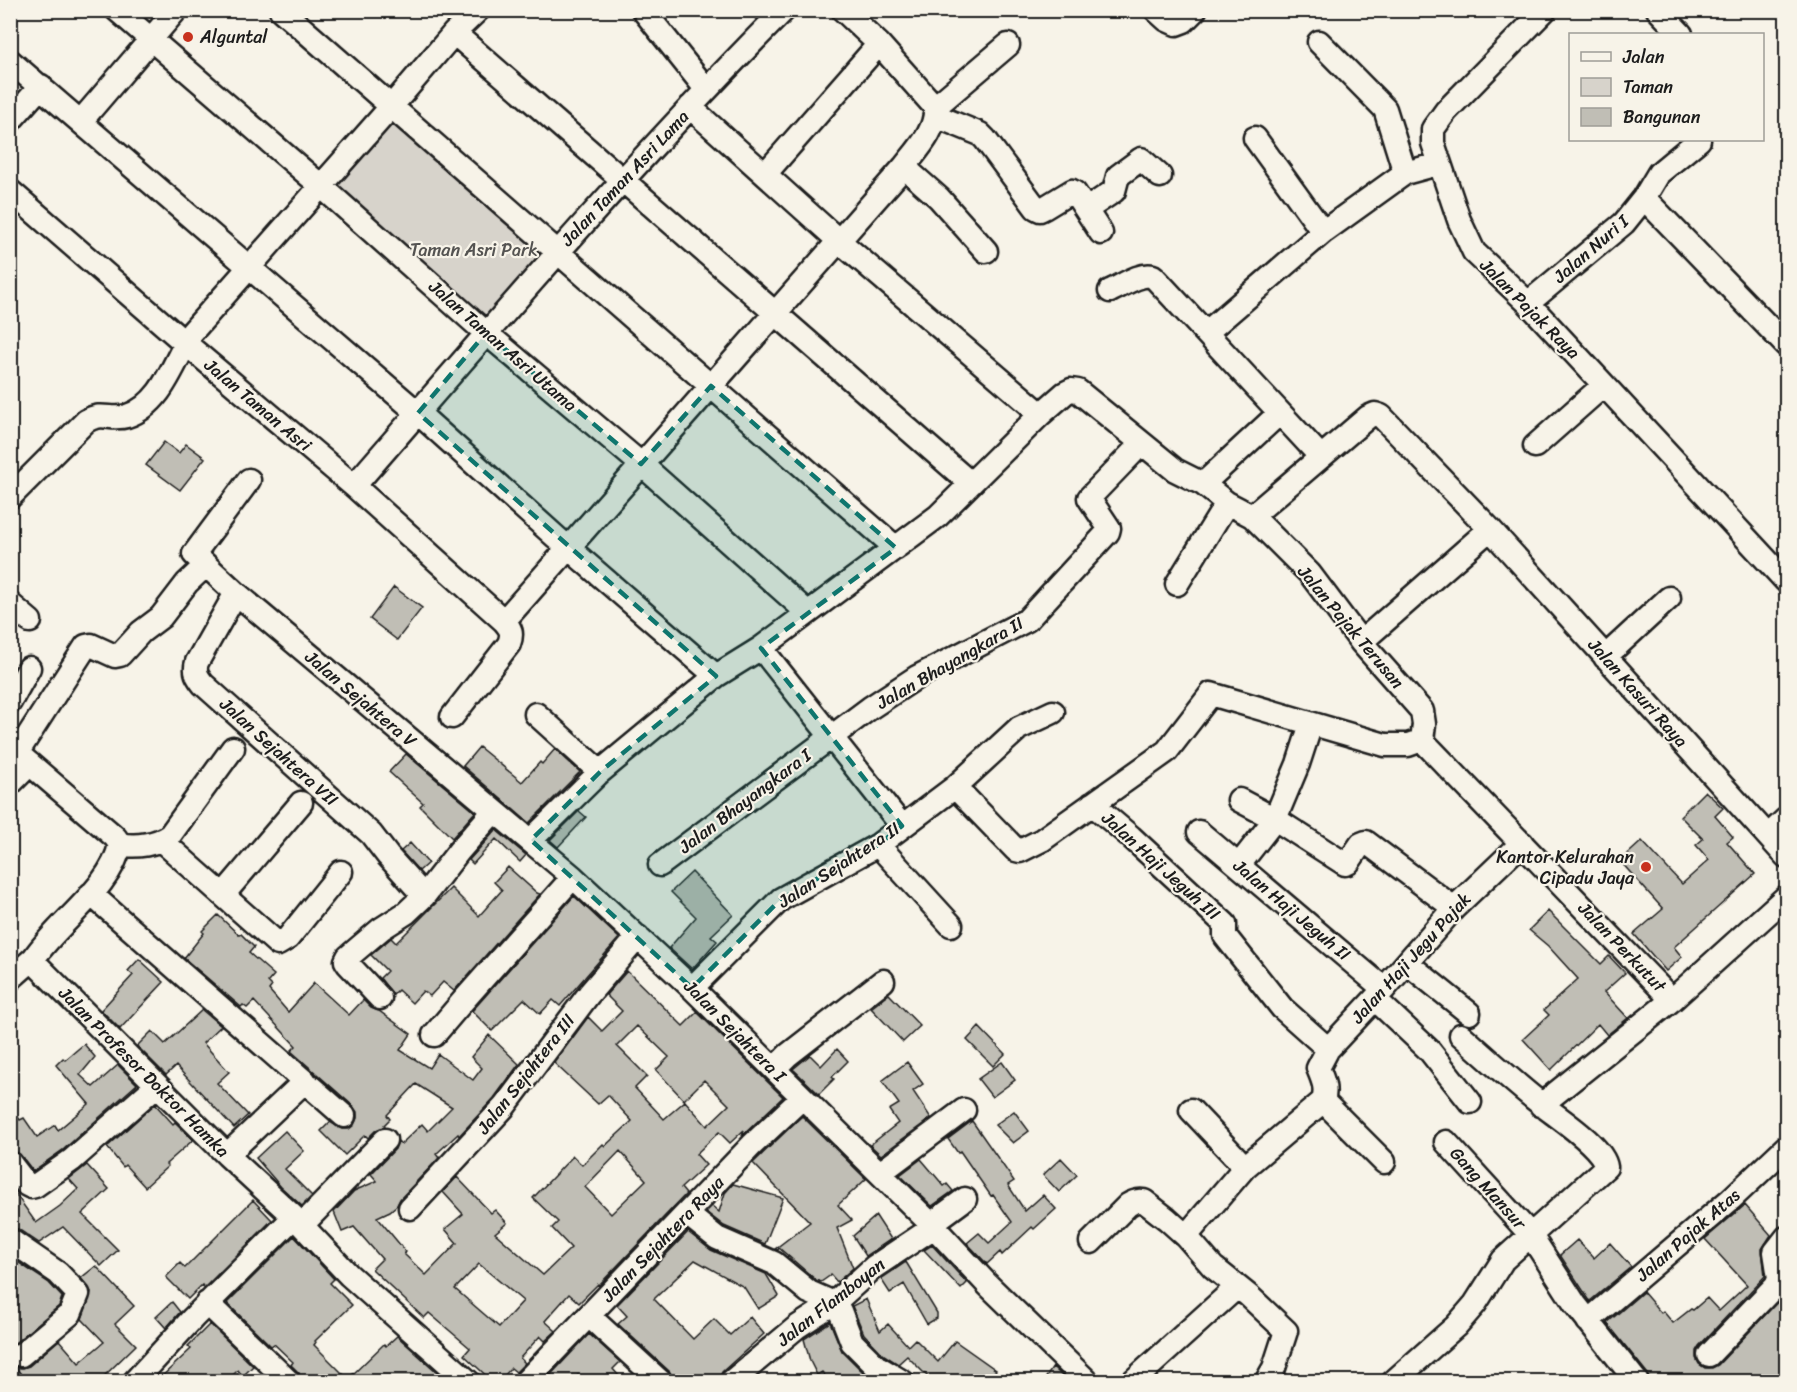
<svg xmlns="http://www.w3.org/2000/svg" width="1797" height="1392" font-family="Sriracha,sans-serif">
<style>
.green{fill:#d7d3cb;stroke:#7a7874;stroke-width:1.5}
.building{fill:#c0beb5;stroke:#1c1c1c;stroke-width:1.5;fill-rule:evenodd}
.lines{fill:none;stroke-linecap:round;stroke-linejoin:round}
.minor-casing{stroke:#1c1c1c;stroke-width:27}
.minor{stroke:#f7f3e8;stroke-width:22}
.marked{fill:#0f766e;fill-opacity:0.2;stroke:#0f766e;stroke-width:4.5;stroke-dasharray:12 8;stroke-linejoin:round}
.poi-dot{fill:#c8321e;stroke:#f7f3e8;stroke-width:2}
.labels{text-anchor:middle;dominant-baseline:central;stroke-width:4.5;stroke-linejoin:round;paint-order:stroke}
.poi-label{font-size:18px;fill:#1c1c1c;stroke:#f7f3e8;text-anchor:start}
.street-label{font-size:18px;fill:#1c1c1c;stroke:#f7f3e8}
.park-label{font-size:18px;fill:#545351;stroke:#f7f3e8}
</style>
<rect width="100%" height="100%" fill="#f7f3e8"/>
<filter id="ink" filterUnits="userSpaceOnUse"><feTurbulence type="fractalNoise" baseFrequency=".0167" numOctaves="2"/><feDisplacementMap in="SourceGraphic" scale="12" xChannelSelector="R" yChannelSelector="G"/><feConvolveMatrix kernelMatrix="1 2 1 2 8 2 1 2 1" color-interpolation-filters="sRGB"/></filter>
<g filter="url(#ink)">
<!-- green -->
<path class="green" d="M 391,108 L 561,250 L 488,337 L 321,187 Z"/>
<!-- building -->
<path class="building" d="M 164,442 L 179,453 L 186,444 L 205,458 L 180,490 L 146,465 Z
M 394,587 L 422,608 L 397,640 L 370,619 Z
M 479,747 L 522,782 L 540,762 L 542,764 L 555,749 L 580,772 L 529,823 L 463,766 Z
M 406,754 L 475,812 L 452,838 L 420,806 L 423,803 L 389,772 Z
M 1705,791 L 1723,808 L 1715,816 L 1733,837 L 1727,842 L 1755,874 L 1674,947 L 1682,957 L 1666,971 L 1634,934 L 1663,909 L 1620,861 L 1642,841 L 1682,884 L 1709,860 L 1696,845 L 1703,839 L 1680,816 Z
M 579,811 L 586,817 L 558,847 L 550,840 Z
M 496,830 L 526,855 L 520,862 L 496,839 L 473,864 L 469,860 Z
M 410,843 L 428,863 L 419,871 L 401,851 Z
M 508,867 L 537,893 L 540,894 L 454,991 L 443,982 L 430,996 L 423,991 L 412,1003 L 398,990 L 393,995 L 380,978 L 387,971 L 371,955 L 391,938 L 396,943 L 451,888 L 479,916 L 502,890 L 494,882 Z
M 692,872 L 733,915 L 711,936 L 717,941 L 692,969 L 669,948 L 696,917 L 671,892 Z
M 574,896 L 619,938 L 560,1006 L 553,1000 L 540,1014 L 524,999 L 492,1031 L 472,1011 Z
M 1548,911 L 1601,964 L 1609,956 L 1625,973 L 1604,992 L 1628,1018 L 1607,1035 L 1598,1024 L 1551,1070 L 1523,1039 L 1549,1015 L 1544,1010 L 1578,979 L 1548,946 L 1529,930 Z
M 218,915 L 239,935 L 241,934 L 254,947 L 249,953 L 274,975 L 268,982 L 272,986 L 269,990 L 288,1012 L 314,983 L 349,1015 L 363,1000 L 371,1008 L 379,1011 L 411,1034 L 400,1050 L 429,1068 L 438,1054 L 473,1080 L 482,1068 L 471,1057 L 489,1035 L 519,1064 L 494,1098 L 459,1136 L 458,1134 L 436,1154 L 439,1158 L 400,1199 L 397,1205 L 390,1211 L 377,1217 L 406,1252 L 404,1254 L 426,1275 L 457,1243 L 445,1229 L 463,1214 L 443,1192 L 457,1177 L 491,1213 L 495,1210 L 507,1223 L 495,1233 L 543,1275 L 571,1248 L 552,1228 L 558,1222 L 533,1198 L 573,1156 L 582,1165 L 603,1144 L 605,1146 L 632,1121 L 608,1095 L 598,1104 L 554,1063 L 588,1017 L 602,1031 L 622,1011 L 606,995 L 627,971 L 683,1026 L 697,1012 L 783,1097 L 742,1136 L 744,1130 L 730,1143 L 719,1132 L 696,1154 L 706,1165 L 681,1188 L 686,1194 L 599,1285 L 598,1284 L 579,1303 L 569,1294 L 545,1321 L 556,1331 L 545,1341 L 540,1336 L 520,1358 L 525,1363 L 516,1372 L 511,1368 L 499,1382 L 493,1382 L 464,1355 L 470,1348 L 429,1313 L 424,1318 L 372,1269 L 382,1259 L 354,1227 L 342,1232 L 334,1212 L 354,1191 L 377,1181 L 371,1174 L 395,1149 L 398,1141 L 401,1144 L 422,1124 L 428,1131 L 452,1107 L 416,1084 L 387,1115 L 390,1119 L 384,1125 L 385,1127 L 376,1130 L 368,1138 L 365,1135 L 345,1155 L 321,1131 L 330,1122 L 342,1129 L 349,1129 L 354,1125 L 357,1118 L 357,1112 L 353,1106 L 291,1051 L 296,1046 L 254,1001 L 247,1008 L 243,1005 L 241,1007 L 184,958 L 204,933 L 202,931 ZM 637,1026 L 669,1057 L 656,1070 L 684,1100 L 704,1080 L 729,1105 L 707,1126 L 685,1101 L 664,1119 L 635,1088 L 647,1076 L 617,1046 ZM 620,1151 L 646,1180 L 611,1214 L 585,1187 ZM 479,1264 L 523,1301 L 499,1327 L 455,1289 Z
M 139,959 L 164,982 L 120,1029 L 101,1010 L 133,975 L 128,971 Z
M 889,994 L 920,1026 L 903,1042 L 871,1008 Z
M 202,1010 L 221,1026 L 203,1043 L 229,1072 L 217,1083 L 248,1115 L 234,1128 L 176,1066 L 166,1075 L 137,1046 L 152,1031 L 165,1044 Z
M 979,1027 L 1005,1054 L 993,1066 L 967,1040 Z
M 84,1044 L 95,1057 L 80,1075 L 93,1087 L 118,1065 L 137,1084 L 64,1149 L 33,1171 L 20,1154 L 10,1150 L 10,1106 L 20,1120 L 24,1118 L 37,1137 L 55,1125 L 58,1130 L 89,1104 L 56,1065 L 63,1058 L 65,1060 Z
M 837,1049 L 848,1061 L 832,1077 L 834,1079 L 819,1094 L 793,1069 L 810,1055 L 821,1066 Z
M 907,1062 L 923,1084 L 913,1091 L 931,1118 L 881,1155 L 870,1145 L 898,1123 L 889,1110 L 899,1104 L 882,1081 Z
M 1002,1062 L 1015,1080 L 992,1097 L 978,1079 Z
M 155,1104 L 173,1124 L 175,1122 L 193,1140 L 166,1164 L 168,1166 L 145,1187 L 125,1165 L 123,1167 L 107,1147 Z
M 1014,1111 L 1029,1131 L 1013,1143 L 995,1125 Z
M 802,1116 L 866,1179 L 838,1205 L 852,1220 L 837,1228 L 853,1268 L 837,1282 L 831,1275 L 821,1282 L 816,1280 L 779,1248 L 778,1250 L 775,1249 L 810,1222 L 753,1163 Z
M 972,1121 L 1014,1181 L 1008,1185 L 1025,1211 L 1043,1195 L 1056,1209 L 1034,1229 L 1032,1227 L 1002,1255 L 1000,1252 L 987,1264 L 967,1243 L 979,1233 L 989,1243 L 1012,1222 L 993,1195 L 991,1196 L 960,1151 L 958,1153 L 948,1139 Z
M 285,1131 L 304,1151 L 285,1169 L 312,1196 L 302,1206 L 281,1187 L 256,1158 Z
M 1061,1158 L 1077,1175 L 1059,1192 L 1043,1175 Z
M 921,1159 L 944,1186 L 947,1184 L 953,1191 L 932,1206 L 900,1175 Z
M 87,1165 L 109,1189 L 82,1214 L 118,1250 L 101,1266 L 63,1227 L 39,1243 L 18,1229 L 10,1227 L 10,1186 L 36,1223 L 60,1206 L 78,1189 L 69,1179 Z
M 733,1184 L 783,1198 L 765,1244 L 724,1226 L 706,1212 L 712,1206 L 719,1212 L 725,1193 Z
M 253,1200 L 272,1220 L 204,1288 L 202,1285 L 188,1299 L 166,1277 L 180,1263 L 185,1268 Z
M 1745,1205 L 1771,1235 L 1762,1249 L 1765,1276 L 1699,1346 L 1696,1351 L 1696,1358 L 1699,1364 L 1705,1368 L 1712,1368 L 1718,1365 L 1786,1293 L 1786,1382 L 1650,1382 L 1648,1374 L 1607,1323 L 1643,1292 L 1661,1313 L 1663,1311 L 1673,1323 L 1691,1309 L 1693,1310 L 1707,1298 L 1719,1311 L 1747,1285 L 1705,1239 Z
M 876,1216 L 891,1239 L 866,1256 L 853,1236 Z
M 688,1232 L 711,1250 L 766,1274 L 779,1296 L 758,1309 L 744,1287 L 695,1260 L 654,1299 L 693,1339 L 714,1319 L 730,1335 L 750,1317 L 764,1334 L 722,1372 L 718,1382 L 674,1382 L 670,1372 L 618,1324 L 627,1316 L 617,1305 Z
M 294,1236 L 334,1279 L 330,1283 L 352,1305 L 315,1341 L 316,1342 L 314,1345 L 348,1379 L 384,1344 L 386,1346 L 397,1336 L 448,1382 L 302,1382 L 299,1373 L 291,1365 L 293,1362 L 274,1344 L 271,1346 L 227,1303 Z
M 1577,1240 L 1594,1258 L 1610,1243 L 1631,1267 L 1590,1301 L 1560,1255 Z
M 932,1245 L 967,1283 L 961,1289 L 924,1250 Z
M 10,1257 L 49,1283 L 62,1297 L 59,1306 L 10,1347 Z
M 906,1262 L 937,1313 L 937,1318 L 927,1324 L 904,1284 L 890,1293 L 881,1279 Z
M 96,1266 L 134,1306 L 115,1324 L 136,1345 L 98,1382 L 28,1382 L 15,1367 L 23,1368 L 29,1366 L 59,1340 L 79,1363 L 104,1342 L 82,1319 L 91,1292 L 81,1278 Z
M 866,1299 L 880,1331 L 888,1324 L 908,1346 L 915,1339 L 938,1362 L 955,1341 L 996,1370 L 987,1382 L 933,1382 L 907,1356 L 898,1364 L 884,1355 L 864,1334 L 852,1306 Z
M 172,1302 L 180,1312 L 166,1328 L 156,1317 Z
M 830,1322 L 842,1351 L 866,1375 L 859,1382 L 830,1382 L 822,1372 L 817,1375 L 810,1361 L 804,1339 Z
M 210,1324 L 253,1366 L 243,1376 L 238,1370 L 226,1382 L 156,1382 L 191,1349 L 188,1346 Z
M 589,1334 L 620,1362 L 613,1369 L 624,1382 L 585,1382 L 578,1375 L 571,1382 L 544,1382 Z
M 1053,1367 L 1068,1382 L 1043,1382 Z"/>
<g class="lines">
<defs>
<path id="minor" d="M 117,10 L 321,186 L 486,333 L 641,464 L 807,612
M 281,10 L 896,548
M 643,10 L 706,89
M 1156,10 L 1167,20 L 1176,24 L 1184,21 L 1195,10
M 1545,10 L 1446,111 L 1433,129 L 1433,143 L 1459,220 L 1474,252 L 1528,303 L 1786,581
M 1658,10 L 1681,34
M 454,33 L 970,483
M 1319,42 L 1385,109 L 1405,173
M 10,61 L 418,413 L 557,538 L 716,676
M 690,107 L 838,240 L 1041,414
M 935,107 L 1008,45
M 936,116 L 980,134 L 985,139 L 1036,208 L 1040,210 L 1044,208 L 1072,191 L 1075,193 L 1101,233
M 10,121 L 41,86
M 81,121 L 176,10
M 1255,138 L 1323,232
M 904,167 L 939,198 L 986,251
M 765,174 L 879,44
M 10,191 L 185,343 L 354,486 L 504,621 C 511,629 513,633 509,644 L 452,717
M 1644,198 L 1786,345
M 1087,209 L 1114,191 L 1118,176 L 1141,159 L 1160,176
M 1110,291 C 1122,286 1139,273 1153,276 L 1321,457
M 1528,303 L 1624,223 L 1644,198 L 1659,173 L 1699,140
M 1207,332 L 1323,232 L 1405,173 L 1438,164
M 1535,446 L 1604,385
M 249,480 L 194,554 L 236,593 L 573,877 L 692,988 L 931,1224 L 988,1285 L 1088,1382
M 1203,484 L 1271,421
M 354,486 C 494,325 633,162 784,10
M 10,497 L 86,421 C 103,411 110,421 127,416 C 163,404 174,361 192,332 L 390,108 L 454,33 L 478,10
M 1252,516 L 1368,417 L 1375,414 L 1381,416 L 1490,529 L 1786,856
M 1177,584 L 1227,503
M 236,593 L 197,662 C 194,672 197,676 203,684 L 371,834 L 388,856 L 424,896
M 10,604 L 30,621
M 504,621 L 904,167 C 918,149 937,130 935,107 L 879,44 L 843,10
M 1361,642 L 1490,529
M 761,648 L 902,826
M 1605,657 L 1669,598
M 10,702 L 29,668
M 536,714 L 600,772
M 10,747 L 115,837 L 120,844
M 17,753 L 86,646 L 91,645 L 115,656 L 120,655 L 141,632 L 161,617 L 187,583 L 206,565
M 10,784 L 30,764
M 955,787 L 1016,850 L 1020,851 L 1042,840 L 1167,751 L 1211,694 L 1385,745 L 1408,745 L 1422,740
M 1239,800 L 1275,819 L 1298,764 L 1311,724
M 1092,804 L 1131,837 L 1225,924 L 1225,936 L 1282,1008 L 1328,1049 L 1318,1068 C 1323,1080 1327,1089 1323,1101
M 1199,832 L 1384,989
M 1768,836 L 1786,819
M 531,840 L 600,772 L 716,676 L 761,648 L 938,516 L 1041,414 L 1065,393 L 1071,390 L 1078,391 L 1175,470 L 1203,484 L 1227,503 L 1252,516 L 1310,574 L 1361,642 L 1422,711 L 1424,724 L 1422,740 L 1672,1000
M 162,841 L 278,944 L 288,938 L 341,872
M 120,844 C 113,886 57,923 34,958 L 38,966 L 227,1155 L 294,1217 L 349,1275 L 469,1382
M 120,844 C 136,848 157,844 170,835 L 233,748
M 878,845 L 951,925
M 660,865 L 870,708 L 917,677 L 1027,620 L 1108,532 L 1109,528 L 1089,498 L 1141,444
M 1239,865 L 1275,819 L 1345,864 L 1348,863 L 1361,844 L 1366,842 L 1454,908
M 91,894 L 344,1116
M 223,895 L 301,803
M 1407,963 L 1469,1013
M 10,979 L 34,958
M 692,988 L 781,899 L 878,845 L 955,787 L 1019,728 L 1053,712
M 380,998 L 348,964 L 346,961 L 348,957 L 381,929 L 406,913 L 424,896 L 459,851 L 494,811
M 1375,999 L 1429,1050 L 1470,1102
M 434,1035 L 463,1001 L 573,877
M 1328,1049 L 1384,989 L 1454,908 L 1522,843
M 774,1069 L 788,1055 L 883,981
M 1323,1101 L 1384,1162
M 1541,1105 L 1672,1000 L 1786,897
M 1191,1110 L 1245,1167
M 1446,1142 L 1530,1234 L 1575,1304 L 1637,1382
M 227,1155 L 305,1081
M 10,1163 L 27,1185 L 31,1187 L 35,1186 L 72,1160 L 157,1085
M 880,1173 L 964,1110
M 410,1208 L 504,1107 L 589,994 L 638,937
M 687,1214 L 717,1238 L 774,1263 L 809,1292 L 834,1303 L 840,1311 L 852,1342 L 876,1366 L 903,1382
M 931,1224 L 965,1199
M 302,1225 L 385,1140
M 10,1240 L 58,1273 L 78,1294 L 70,1314 L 21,1355
M 1091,1242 L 1128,1205 C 1134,1201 1138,1200 1144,1201 L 1167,1219 L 1186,1236
M 207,1303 L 289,1382
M 589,1316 L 661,1382
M 1588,1321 L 1731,1199 L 1786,1147
M 1709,1355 L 1776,1285 L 1779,1278 L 1775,1252 L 1786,1238
M 134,1382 L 193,1318 L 294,1217
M 525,1382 L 752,1145 L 802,1098
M 731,1382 L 797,1327 L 834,1303 L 874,1267 L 934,1227
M 1132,1382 L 1237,1287
M 1266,1382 L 1274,1368 L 1286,1331 L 1249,1296 L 1213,1267 L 1186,1236 L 1245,1167 L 1323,1101
M 1393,1382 L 1456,1326 L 1475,1304 L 1503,1260 L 1606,1167 C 1603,1146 1557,1117 1541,1104 C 1513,1082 1487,1058 1461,1035"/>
</defs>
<!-- minor casing -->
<use href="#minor" class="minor-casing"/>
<!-- minor -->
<use href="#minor" class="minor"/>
</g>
</g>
<!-- marked area -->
<path class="marked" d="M 486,333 L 641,464 L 711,386 L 896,548 L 761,648 L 902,826 L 878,845 L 781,899 L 692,988 L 531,840 L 600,772 L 716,676 L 418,413 Z"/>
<!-- markers -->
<g class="poi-dot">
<circle cx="188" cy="37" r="6"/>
<circle cx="1646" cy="867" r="6"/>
</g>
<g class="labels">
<!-- poi labels -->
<g class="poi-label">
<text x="200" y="37">Alguntal</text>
<text x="1634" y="857" text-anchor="end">Kantor Kelurahan<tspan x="1634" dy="21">Cipadu Jaya</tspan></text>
</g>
<!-- street labels -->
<g class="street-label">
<text transform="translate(625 178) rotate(-47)">Jalan Taman Asri Lama</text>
<text transform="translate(1591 249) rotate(-41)">Jalan Nuri I</text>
<text transform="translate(1530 309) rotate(45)">Jalan Pajak Raya</text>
<text transform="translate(503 346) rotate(41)">Jalan Taman Asri Utama</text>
<text transform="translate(258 405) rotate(40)">Jalan Taman Asri</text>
<text transform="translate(1351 627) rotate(50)">Jalan Pajak Terusan</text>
<text transform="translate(950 663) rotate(-30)">Jalan Bhayangkara II</text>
<text transform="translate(1638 693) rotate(48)">Jalan Kasuri Raya</text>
<text transform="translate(361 699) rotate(40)">Jalan Sejahtera V</text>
<text transform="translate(279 752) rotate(42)">Jalan Sejahtera VII</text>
<text transform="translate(745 801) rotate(-37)">Jalan Bhayangkara I</text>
<text transform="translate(839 865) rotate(-33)">Jalan Sejahtera II</text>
<text transform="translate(1161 866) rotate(42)">Jalan Haji Jeguh III</text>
<text transform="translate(1292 910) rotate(40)">Jalan Haji Jeguh II</text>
<text transform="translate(1622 947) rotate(46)">Jalan Perkutut</text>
<text transform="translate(1411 958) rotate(-48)">Jalan Haji Jegu Pajak</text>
<text transform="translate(735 1031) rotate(45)">Jalan Sejahtera I</text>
<text transform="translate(144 1072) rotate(45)">Jalan Profesor Doktor Hamka</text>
<text transform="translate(526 1074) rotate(-52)">Jalan Sejahtera III</text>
<text transform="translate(1488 1188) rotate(48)">Gang Mansur</text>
<text transform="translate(1688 1235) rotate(-41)">Jalan Pajak Atas</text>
<text transform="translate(663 1239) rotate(-46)">Jalan Sejahtera Raya</text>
<text transform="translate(831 1302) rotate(-38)">Jalan Flamboyan</text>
</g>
<!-- park labels -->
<g class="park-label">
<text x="474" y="250">Taman Asri Park</text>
</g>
</g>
<!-- margin -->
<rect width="1797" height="1392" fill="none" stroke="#f7f3e8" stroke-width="36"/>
<rect x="18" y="18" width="1761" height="1356" fill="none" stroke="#1c1c1c" stroke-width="2" filter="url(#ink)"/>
<!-- legend -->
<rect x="1569" y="33" width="195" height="108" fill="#f7f3e8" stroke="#9f9d96" stroke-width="1.5"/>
<rect x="1581" y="52" width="30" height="9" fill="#f7f3e8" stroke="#9f9d96" stroke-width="1.5"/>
<text x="1623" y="63" font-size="18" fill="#1c1c1c">Jalan</text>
<rect x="1581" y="78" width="30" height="18" fill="#d7d3cb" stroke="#9f9d96" stroke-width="1.5"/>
<text x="1623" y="93" font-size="18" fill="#1c1c1c">Taman</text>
<rect x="1581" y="108" width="30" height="18" fill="#c0beb5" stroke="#9f9d96" stroke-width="1.5"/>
<text x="1623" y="123" font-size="18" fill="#1c1c1c">Bangunan</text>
</svg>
